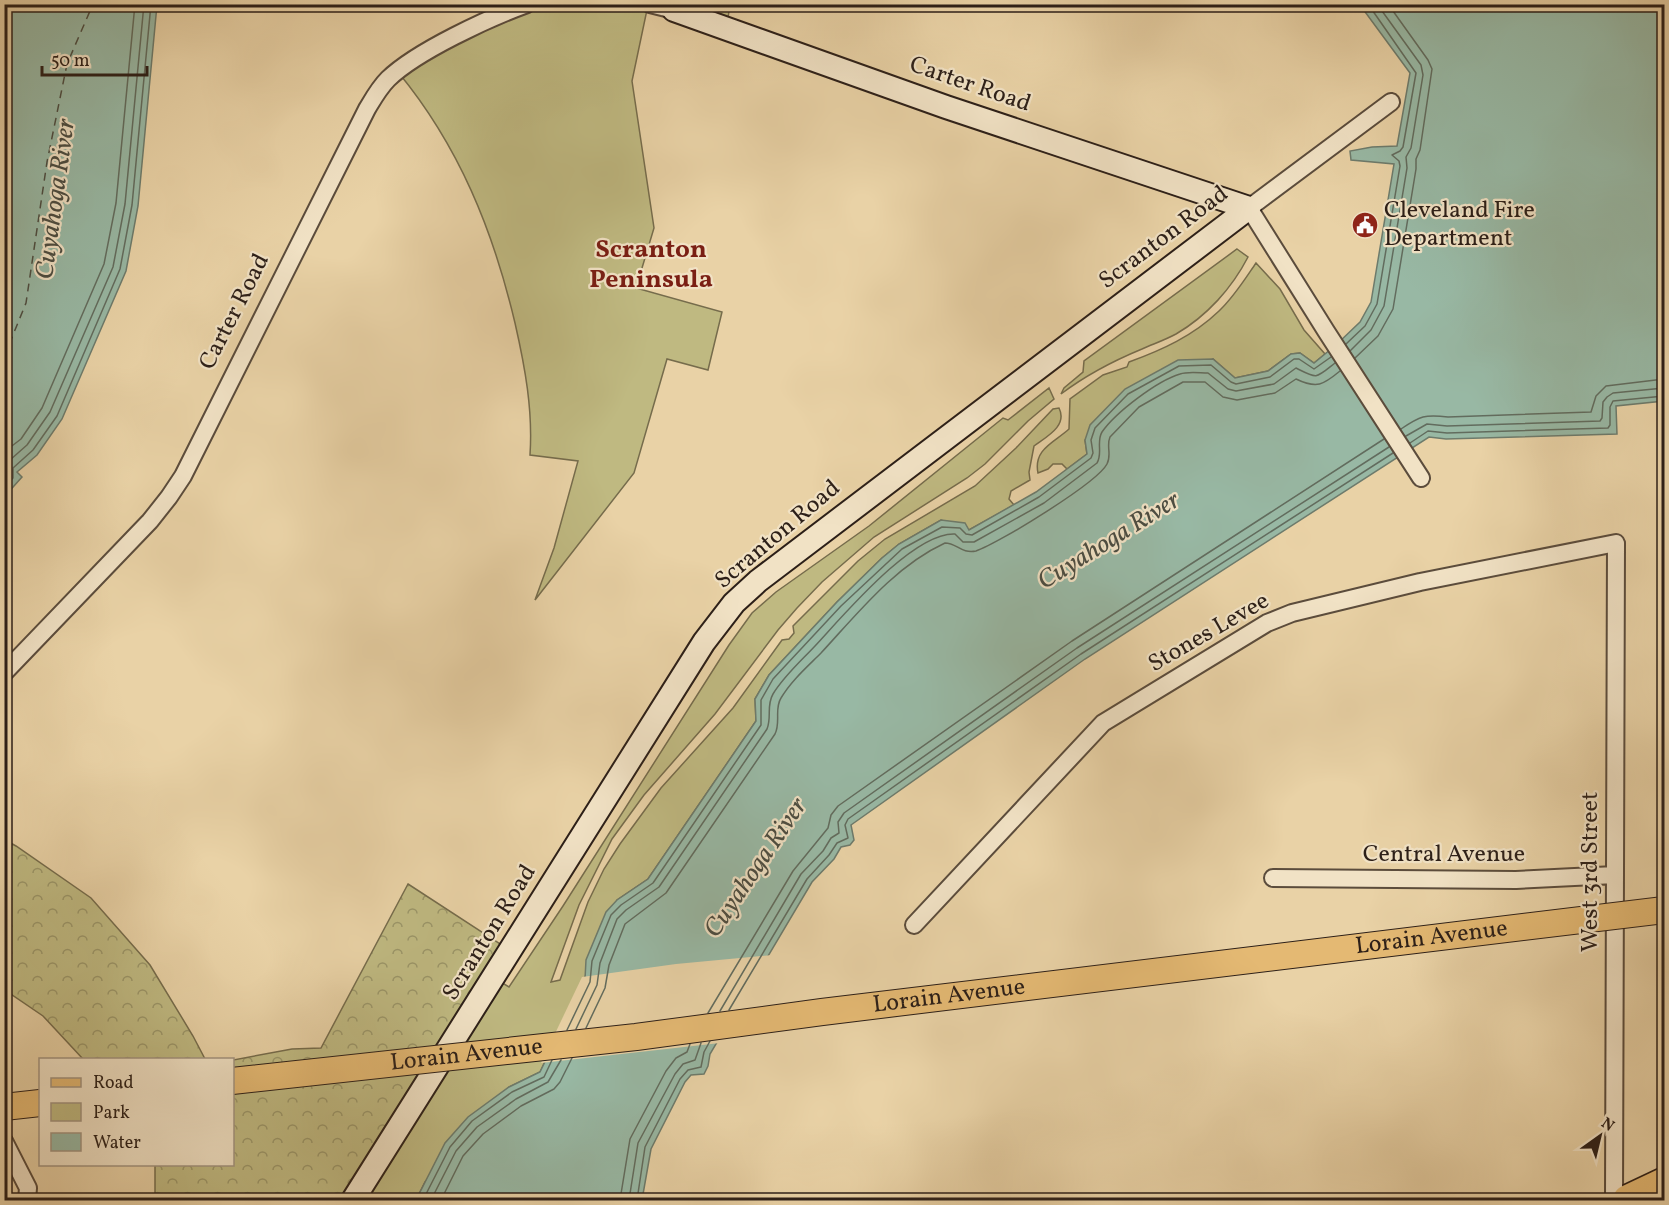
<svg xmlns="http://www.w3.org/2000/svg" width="1669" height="1205" font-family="Vollkorn,serif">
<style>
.green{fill:#bfb981;stroke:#766c4c;stroke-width:1.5}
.forest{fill:url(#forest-crowns);stroke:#766c4c;stroke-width:1.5}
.water{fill:#98b8a4;stroke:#6d7b6c;stroke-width:1.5}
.pier{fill:#e9d2a6}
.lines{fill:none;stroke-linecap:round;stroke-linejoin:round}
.shore{stroke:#626c5e;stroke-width:1.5}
.ferry{stroke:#4c4d42;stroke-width:1.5;stroke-dasharray:8 6;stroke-linecap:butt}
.street-casing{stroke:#5b4c3c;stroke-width:20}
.secondary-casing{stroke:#2c1f18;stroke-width:26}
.primary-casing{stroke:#2c1f18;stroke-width:28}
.highway-casing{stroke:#2c1f18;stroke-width:33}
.street{stroke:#f1e2c5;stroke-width:16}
.secondary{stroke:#f1e2c5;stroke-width:22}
.primary{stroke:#e4b973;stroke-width:26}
.highway{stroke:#e4b973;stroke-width:30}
.primary-bridge-casing{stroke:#2c1f18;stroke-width:28;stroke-linecap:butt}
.primary-bridge{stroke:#e4b973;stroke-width:26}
.labels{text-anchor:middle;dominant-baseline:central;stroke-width:4.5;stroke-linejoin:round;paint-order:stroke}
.street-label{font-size:24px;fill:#2c1f18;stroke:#f1e2c5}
.poi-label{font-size:24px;fill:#2c1f18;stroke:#f1e2c5;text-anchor:start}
.water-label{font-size:26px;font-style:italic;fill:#4c4d42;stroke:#f1e2c5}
.neighbourhood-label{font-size:26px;font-weight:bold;fill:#7a1f14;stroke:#f1e2c5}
</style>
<defs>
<pattern id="forest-crowns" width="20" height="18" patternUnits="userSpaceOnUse" patternTransform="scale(1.5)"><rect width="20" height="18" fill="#bfb981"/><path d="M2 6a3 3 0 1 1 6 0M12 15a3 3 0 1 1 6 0" fill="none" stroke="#9b9669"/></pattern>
</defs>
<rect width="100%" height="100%" fill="#e9d2a6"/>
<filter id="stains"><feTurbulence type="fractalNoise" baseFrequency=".00333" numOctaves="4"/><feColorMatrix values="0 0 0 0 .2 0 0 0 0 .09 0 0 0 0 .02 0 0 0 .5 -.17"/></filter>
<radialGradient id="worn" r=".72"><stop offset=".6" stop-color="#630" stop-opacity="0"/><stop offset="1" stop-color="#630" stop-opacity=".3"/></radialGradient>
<!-- green -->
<path class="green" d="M 527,5 L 648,5 L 632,81 L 654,228 L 636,288 L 722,312 L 708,370 L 667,359 L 634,473 L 535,600 L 554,548 L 578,461 L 530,455 C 533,410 525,367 515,323 C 493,230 459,146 398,72 Z
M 650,5 L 730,5 L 726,30 Z
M 1237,249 L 1248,257 C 1232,288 1207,316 1176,334 C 1165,340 1153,344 1142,349 C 1113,361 1086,375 1061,394 L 1064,388 L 1083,372 L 1084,361 Z
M 1256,263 L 1280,289 L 1304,330 L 1325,354 L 1314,363 L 1300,353 L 1291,354 L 1268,371 L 1235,378 L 1213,359 L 1085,440 L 1087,454 L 1067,469 L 1062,464 L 1053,464 L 1048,469 L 1038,473 C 1033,449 1055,442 1069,429 L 1070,399 L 1103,375 L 1127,367 L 1129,362 C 1162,350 1193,336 1219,311 C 1234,297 1245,279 1256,263 Z
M 1049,388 L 1054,399 L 1028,421 L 985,464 L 967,478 L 874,537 L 822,582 L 797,608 L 778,630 L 715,714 L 644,795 L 612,839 L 579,905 L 551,982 L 560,980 L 588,902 L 604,869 L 620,844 L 661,788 L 733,708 L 782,640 L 789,639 L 794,633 L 793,626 L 858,561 L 885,539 L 975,486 L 1016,448 L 1053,409 L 1059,408 C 1068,426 1046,437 1034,446 L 1029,472 L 1030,480 L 1011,491 L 1009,499 L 1014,505 L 969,530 L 941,520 L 899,544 L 882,558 L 837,602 L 769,675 L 755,699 L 756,721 L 648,879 L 617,900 L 585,977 L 540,1072 L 509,1087 L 425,1182 L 416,1200 L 353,1200 L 494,978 L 509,987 L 563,906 L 729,645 L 752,613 L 776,592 L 869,526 L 1003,418 L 1008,420 Z"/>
<!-- forest -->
<path class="forest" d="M 5,840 L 16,846 L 91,898 L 150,965 L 193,1036 L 205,1059 L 83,1059 L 43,1016 L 5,990 Z
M 408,884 L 511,951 L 353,1200 L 155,1200 L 155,1165 L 232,1164 L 233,1060 L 292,1049 L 321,1048 Z"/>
<!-- water -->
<path class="water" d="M 5,4 L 157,5 L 138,206 L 126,271 L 62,419 L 37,455 L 17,472 L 22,477 L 5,496 Z
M 1360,5 L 1664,5 L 1664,401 L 1616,406 L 1617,434 L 1446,439 L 1429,437 L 1085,659 L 851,825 L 854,840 L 850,845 L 841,847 L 834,859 L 812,882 L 710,1054 L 708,1066 L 704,1074 L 691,1075 L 685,1082 L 651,1149 L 642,1200 L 416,1200 L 445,1143 L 468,1117 L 509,1087 L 540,1072 L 585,979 L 586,960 L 606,912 L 617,900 L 648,879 L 756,721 L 755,699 L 769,675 L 837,602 L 882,558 L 899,544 L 941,520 L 965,523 L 969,530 L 1036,492 L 1087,454 L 1085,440 L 1090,425 L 1125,389 L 1178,360 L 1213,359 L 1235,378 L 1268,371 L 1291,354 L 1300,353 L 1314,363 L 1337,344 L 1360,322 L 1371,302 L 1394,164 L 1351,160 L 1350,151 L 1372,147 L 1397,146 L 1410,73 Z"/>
<!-- pier -->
<path class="pier" d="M 772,955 L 720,1043 L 541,1063 L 582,977 L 676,964 Z"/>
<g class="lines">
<!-- shore -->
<path class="shore" d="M 1346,344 L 1365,326 L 1377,304 L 1400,166 L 1399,161 L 1392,155 L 1400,151 L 1403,147 L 1416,73 L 1368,4
M 1350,351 L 1371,330 L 1384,306 L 1407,168 L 1406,157 L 1411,148 L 1423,75 L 1421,65 L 1377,4
M 1355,358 L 1378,336 L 1393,309 L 1416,169 L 1416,159 L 1420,150 L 1432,69 L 1428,60 L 1388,4
M 1401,429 C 1420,416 1425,414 1448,417 L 1591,412 L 1596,396 L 1606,386 L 1664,379
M 1406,436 L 1427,424 L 1447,426 L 1600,421 L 1602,418 L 1603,402 L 1607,397 L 1613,393 L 1664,388
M 1410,443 L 1428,431 L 1447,433 L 1608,428 L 1610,425 L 1610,407 L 1613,401 L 1664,396
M 4,452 L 21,439 L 42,408 L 104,264 L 116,203 L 135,4
M 4,468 L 10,460 L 27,445 L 50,412 L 113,267 L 125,204 L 144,4
M 4,487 L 13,478 L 13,468 L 33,450 L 57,416 L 120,269 L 132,205 L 151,4
M 729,1010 L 807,879 L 829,855 L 837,843 L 848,838 L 845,825 L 848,819 L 1081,654 L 1393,453
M 720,1011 L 801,874 L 823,851 L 831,838 L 839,833 L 838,822 L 844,813 L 1077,648 L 1389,447
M 708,1013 L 793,871 L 828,828 L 831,815 L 838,806 L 1072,641 L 1384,439
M 586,1028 L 605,988 L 609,965 L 625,924 L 666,893 L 775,734 C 781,722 774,709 781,698 C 791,681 807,667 821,653 C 858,613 895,566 945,543 C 957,543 961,554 976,551 C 999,543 1097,483 1107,464 C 1112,455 1106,446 1110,437 L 1139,407 L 1183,382 L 1205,382 L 1223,397 L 1237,400 L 1275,393 L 1296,379 C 1317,389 1323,385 1340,371
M 576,1029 L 597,985 L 600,963 L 617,919 L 626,910 L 659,887 L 767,729 C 772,717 766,706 773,694 C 784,676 801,661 815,646 C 843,616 913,532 955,534 L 963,542 L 974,542 L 1044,503 L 1097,463 C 1103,453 1096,442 1102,432 C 1116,412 1157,381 1180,374 C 1188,371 1200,373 1208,373 L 1228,389 L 1236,391 L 1274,384 L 1296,368 C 1318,379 1315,379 1335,363
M 567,1030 L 590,982 L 592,961 L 611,915 L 621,905 L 653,883 L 761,725 L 761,700 L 773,679 L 841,606 L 902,549 L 942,527 L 960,528 L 966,534 L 972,535 L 1039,497 L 1091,458 L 1093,453 L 1091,440 L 1095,428 L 1128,394 L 1179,366 L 1211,365 L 1231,382 L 1236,384 L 1270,377 L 1294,359 L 1299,359 L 1314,369 L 1331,357
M 423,1200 L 450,1147 L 472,1121 L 512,1092 L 544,1077 L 552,1060
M 431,1200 L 456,1151 L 477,1127 L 516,1099 L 548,1082 L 561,1060
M 441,1200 L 463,1156 L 483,1134 L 521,1106 L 554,1089 L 560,1082 L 572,1058
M 620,1200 L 630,1139 L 666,1071 L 676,1058 L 687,1052 L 690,1044
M 629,1200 L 638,1143 L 675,1074 L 683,1064 L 695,1060 L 701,1043
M 637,1200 L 645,1147 L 680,1079 L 688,1070 L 701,1067 L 704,1052 L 710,1041"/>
<!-- ferry -->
<path class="ferry" d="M 4,357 L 26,303 L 47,162 L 67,64 L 93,4"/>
<defs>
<path id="street" d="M 650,4 L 674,10 L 676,4
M 1391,102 L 1249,208 L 1326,331 L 1421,478
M 4,673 L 150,521 L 169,497 L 183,476 L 367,109 C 373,99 379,88 388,79 C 417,51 489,18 527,4
M 1273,878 L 1516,880 L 1615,875
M 914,925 L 1103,723 L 1267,623 L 1292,613 L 1420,582 L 1616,543 L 1614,1200
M 4,1141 L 28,1188 L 27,1200"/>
<path id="secondary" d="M 674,10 L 946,107 L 1249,208
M 353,1200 L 704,642 L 734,603 L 758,581 L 1249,208"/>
<path id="primary" d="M 4,1107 L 40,1103"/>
<path id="highway" d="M 1628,1200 L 1664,1183"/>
</defs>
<!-- street casing -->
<use href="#street" class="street-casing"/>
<!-- secondary casing -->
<use href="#secondary" class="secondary-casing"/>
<!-- primary casing -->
<use href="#primary" class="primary-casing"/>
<!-- highway casing -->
<use href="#highway" class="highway-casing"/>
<!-- street -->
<use href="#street" class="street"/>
<!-- secondary -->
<use href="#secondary" class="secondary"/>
<!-- primary -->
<use href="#primary" class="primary"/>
<!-- highway -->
<use href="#highway" class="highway"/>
<defs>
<g id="primary-bridge">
<path id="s1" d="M 232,1081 L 636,1037 L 822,1012 L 1664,910"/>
</g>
</defs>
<!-- primary-bridge casing -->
<use href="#primary-bridge" class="primary-bridge-casing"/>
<!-- primary-bridge -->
<use href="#primary-bridge" class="primary-bridge"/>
</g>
<!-- icons -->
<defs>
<symbol id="civic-disc" viewBox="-11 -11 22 22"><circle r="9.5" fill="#8f2418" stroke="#f1e2c5"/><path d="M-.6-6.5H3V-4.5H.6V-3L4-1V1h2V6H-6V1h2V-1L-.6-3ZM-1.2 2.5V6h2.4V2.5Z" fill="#fff"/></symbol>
</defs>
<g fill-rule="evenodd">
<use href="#civic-disc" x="1350" y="210" width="30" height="30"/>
</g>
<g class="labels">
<!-- street labels -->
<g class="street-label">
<text transform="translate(970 85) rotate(19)">Carter Road</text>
<text transform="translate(1164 238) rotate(-37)">Scranton Road</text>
<text transform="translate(235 312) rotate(-63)">Carter Road</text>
<text transform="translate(778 535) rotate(-40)">Scranton Road</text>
<text transform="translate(1209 633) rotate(-30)">Stones Levee</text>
<text x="1444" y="855">Central Avenue</text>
<text transform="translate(1591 872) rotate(-90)">West 3rd Street</text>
<text transform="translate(490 933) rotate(-58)">Scranton Road</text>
<text stroke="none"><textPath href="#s1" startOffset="1208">Lorain Avenue</textPath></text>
<text stroke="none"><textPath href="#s1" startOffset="722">Lorain Avenue</textPath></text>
<text stroke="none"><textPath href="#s1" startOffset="236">Lorain Avenue</textPath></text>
</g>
<!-- poi labels -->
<g class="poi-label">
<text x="1384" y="211">Cleveland Fire<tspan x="1384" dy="28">Department</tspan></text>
</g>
<!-- water labels -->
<g class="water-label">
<text transform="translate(56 199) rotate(-82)">Cuyahoga River</text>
<text transform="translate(1109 541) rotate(-32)">Cuyahoga River</text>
<text transform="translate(756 868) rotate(-56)">Cuyahoga River</text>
</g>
<!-- neighbourhood labels -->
<g class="neighbourhood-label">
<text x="651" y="250">Scranton<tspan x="651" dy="30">Peninsula</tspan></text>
</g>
</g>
<!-- margin -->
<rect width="1669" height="1205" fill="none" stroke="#e9d2a6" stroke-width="24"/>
<rect x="6" y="6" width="1657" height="1193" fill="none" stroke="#2c1f18" stroke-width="3"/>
<rect x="12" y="12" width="1645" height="1181" fill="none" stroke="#2c1f18" stroke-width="1.5"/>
<!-- legend -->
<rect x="39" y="1058" width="195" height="108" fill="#f1e2c5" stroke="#a29480" stroke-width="1.5"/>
<rect x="51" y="1078" width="30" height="9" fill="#e4b973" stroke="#a29480" stroke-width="1.5"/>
<text x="93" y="1088" font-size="18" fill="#2c1f18">Road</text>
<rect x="51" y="1103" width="30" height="18" fill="#bfb981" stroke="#a29480" stroke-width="1.5"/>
<text x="93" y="1118" font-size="18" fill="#2c1f18">Park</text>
<rect x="51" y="1133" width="30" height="18" fill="#98b8a4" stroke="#a29480" stroke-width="1.5"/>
<text x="93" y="1148" font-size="18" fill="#2c1f18">Water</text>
<!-- north arrow -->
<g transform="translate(1600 1136) rotate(34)" stroke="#f1e2c5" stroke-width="4.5" paint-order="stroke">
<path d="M0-4.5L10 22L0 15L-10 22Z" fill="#2c1f18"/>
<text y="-9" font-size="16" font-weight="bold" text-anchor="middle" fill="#2c1f18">N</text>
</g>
<!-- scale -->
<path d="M42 66v9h105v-9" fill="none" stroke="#2c1f18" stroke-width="3"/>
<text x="51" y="66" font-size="18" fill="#2c1f18" stroke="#f1e2c5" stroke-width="4.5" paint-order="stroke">50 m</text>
<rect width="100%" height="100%" filter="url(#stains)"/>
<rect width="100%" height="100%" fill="url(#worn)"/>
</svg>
